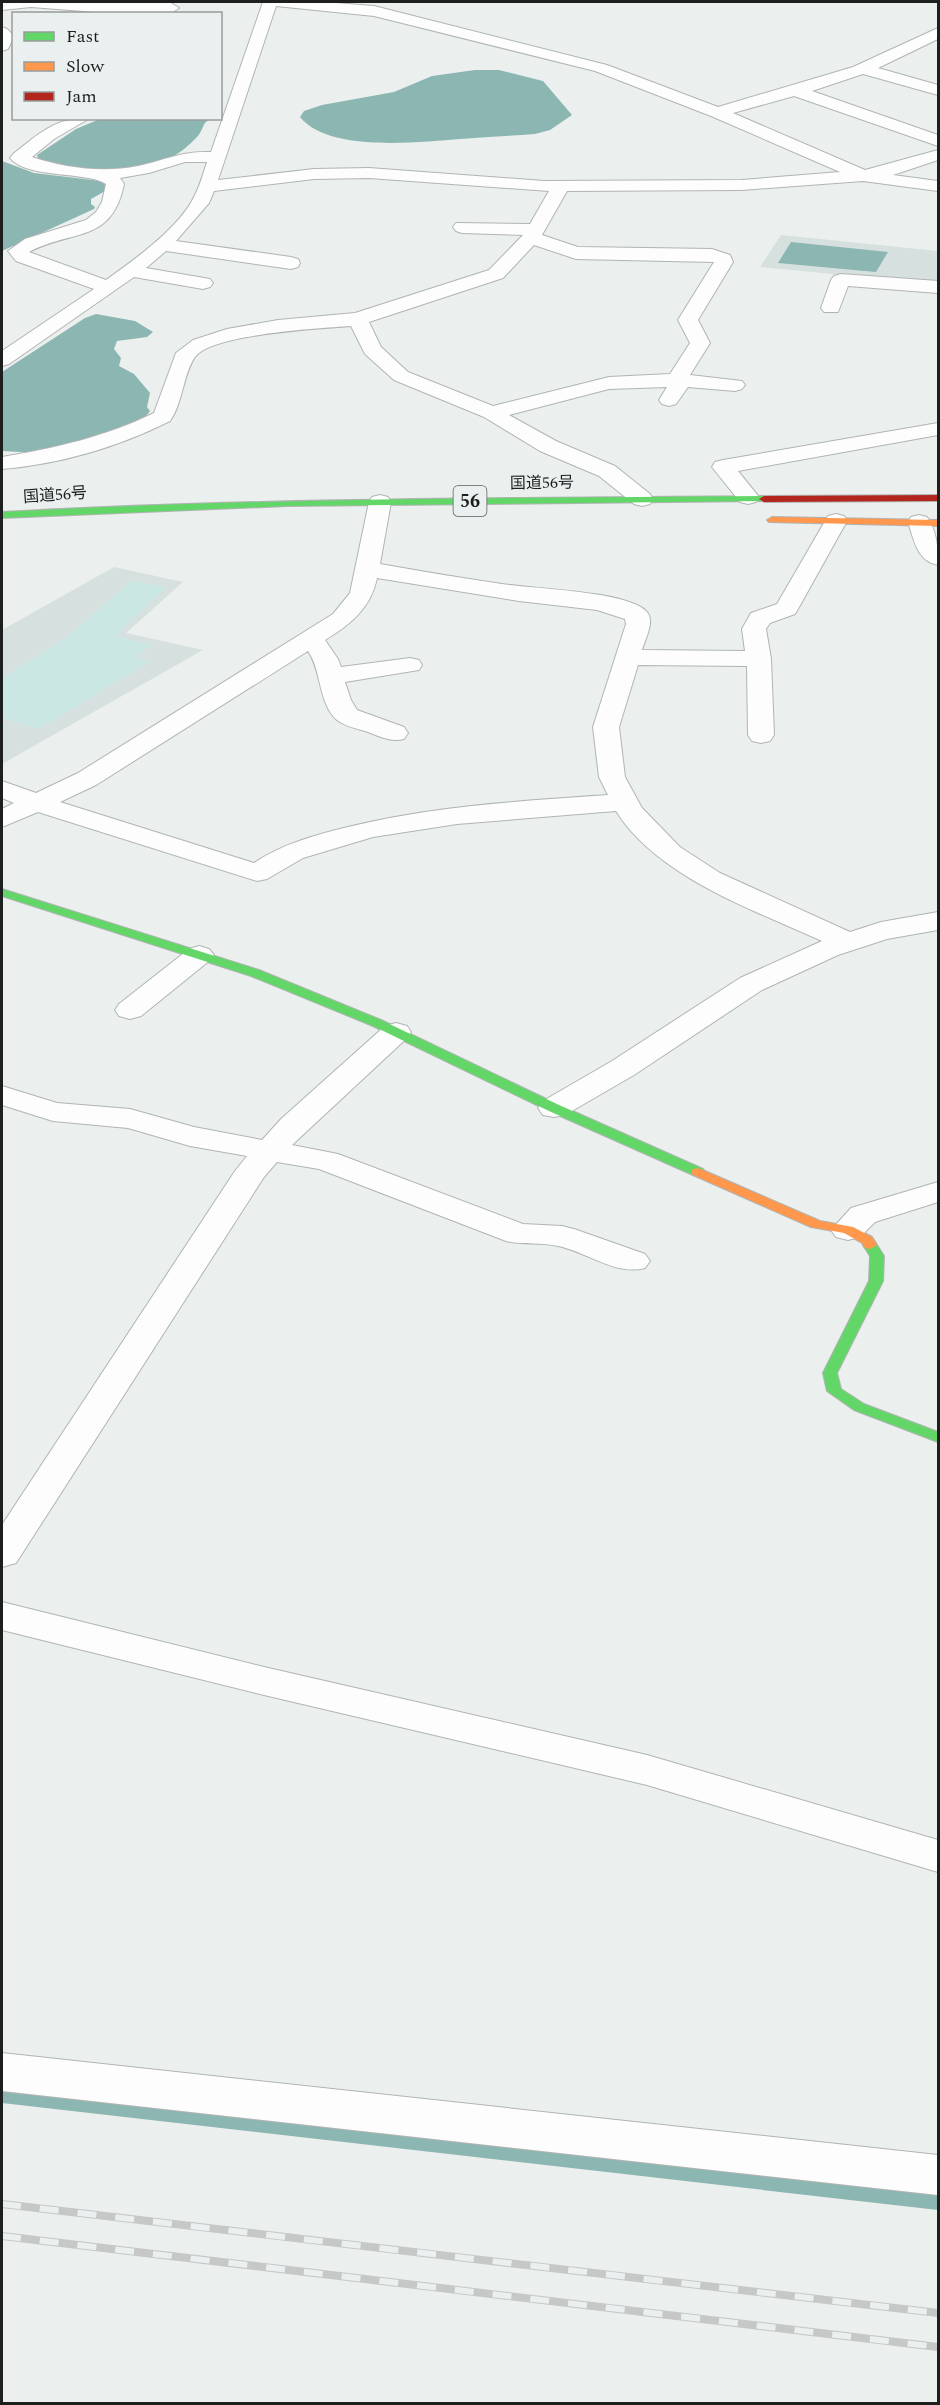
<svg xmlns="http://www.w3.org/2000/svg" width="940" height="2405" font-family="Spectral,'Noto Sans JP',serif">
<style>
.built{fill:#d6e1df}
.green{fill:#cae7e3}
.water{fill:#8cb6b2}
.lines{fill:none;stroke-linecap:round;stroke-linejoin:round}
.street-casing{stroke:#b1b4b4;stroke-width:2}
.fast-casing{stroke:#b1b4b4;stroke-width:2}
.slow-casing{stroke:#b1b4b4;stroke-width:2}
.jam-casing{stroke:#b1b4b4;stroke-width:2}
.street{fill:#fcfdfc;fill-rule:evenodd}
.fast{fill:#63d668;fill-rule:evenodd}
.slow{fill:#ff974d;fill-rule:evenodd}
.jam{fill:#b3261e;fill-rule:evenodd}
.rail-casing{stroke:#c6c7c7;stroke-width:8}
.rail{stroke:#eaf0ef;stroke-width:6;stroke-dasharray:19;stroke-linecap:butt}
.labels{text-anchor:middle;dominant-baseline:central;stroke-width:5;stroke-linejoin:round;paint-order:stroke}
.far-street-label{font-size:16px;fill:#1c1f1e;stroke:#eaf0ef}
.shield{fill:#eaf0ef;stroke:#5a5e5d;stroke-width:1.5}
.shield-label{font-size:18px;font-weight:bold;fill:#1c1f1e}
</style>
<rect width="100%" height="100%" fill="#ebefee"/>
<!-- built -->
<path class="built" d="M 781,235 L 938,251 L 938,284 L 760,267 Z
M 114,567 L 183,582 L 126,633 L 203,650 L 2,764 L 2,630 Z"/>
<!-- green -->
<path class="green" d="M 132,581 L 166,587 L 115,636 L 152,645 L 135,657 L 149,662 L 39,729 L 2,718 L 2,678 L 64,639 Z"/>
<!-- water -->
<path class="water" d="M 475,70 L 499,70 L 543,81 L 572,115 L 550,130 L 535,134 C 510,136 485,137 460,139 C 419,142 329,153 300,117 L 304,111 L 322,105 L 394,92 L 432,76 Z
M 100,119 L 210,119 C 203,123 204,126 200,133 C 196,139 186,148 180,152 C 149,174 70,177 38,158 L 37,155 L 76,129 Z
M 2,161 L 34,173 L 101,181 L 107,185 L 107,190 L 91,199 L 91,204 L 95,207 L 94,209 L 2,251 Z
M 791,242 L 888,252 L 876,272 L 778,263 Z
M 96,314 L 135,321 L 153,332 L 147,337 L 117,341 L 114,349 L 121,358 L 119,366 L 134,374 L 150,393 L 147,407 L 150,411 L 143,420 L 131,426 L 38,453 L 2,451 L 2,372 L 85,318 Z
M 2,2076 L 938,2184 L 938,2210 L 2,2103 Z"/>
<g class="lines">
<defs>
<path id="street" d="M 2,2 L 171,3 L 179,8 L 171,13 L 109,13 L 31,7 L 2,10 Z
M 263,2 L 322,2 L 374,6 L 607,65 L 718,107 L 853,67 L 938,28 L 938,39 L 878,68 L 938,85 L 938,95 L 863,74 L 812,91 L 938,135 L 938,146 L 794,96 L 733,113 L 865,170 L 938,150 L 938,160 L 893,175 L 938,181 L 938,191 L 863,181 L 742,190 L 567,191 L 542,235 L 578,247 L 712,249 L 730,255 L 733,262 L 698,320 L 710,343 L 690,375 L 742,381 L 745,385 L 742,389 L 735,391 L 688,387 L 676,404 L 669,406 L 662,404 L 659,400 L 667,387 L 609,389 L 509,415 L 556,441 L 615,466 L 650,494 L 653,499 L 650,504 L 642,506 L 634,504 L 599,476 L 540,451 L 484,417 L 394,380 L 365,354 L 351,326 C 322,328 211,334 195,357 C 183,374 183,403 170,421 C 118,447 60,464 2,469 L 2,457 C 55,448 105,437 154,413 L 176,353 L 193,340 L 227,329 L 278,320 L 355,313 L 489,270 L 523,235 L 462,233 L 456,231 L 453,227 L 456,223 L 530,224 L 549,191 L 369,178 L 314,179 L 214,191 L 209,203 L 176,241 L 291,257 L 298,259 L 300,263 L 298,267 L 291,269 L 166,251 L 146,268 L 210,279 L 213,283 L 210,287 L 203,289 L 134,277 L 9,364 L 2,366 L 2,351 L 94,289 L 16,261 L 8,251 L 25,239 L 86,220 L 96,212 L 102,202 L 106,184 C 87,171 26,179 10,158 L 13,154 C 40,133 54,118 90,118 L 54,139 L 32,157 C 65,168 103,173 138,166 C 166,160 180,151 211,152 ZM 276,6 L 374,16 L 595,71 L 711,116 L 840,172 L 742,180 L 544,181 L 369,168 L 314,169 L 218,180 ZM 185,162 L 207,162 C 203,174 200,186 194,197 C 179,228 134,260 106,280 L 29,252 C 72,229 112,244 124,184 L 120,178 L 149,173 ZM 534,245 L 576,259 L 714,262 L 678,320 L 690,343 L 670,374 L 609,377 L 493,406 L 408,372 L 381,347 L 369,322 L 503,278 Z
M 2,27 L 7,29 L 14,36 L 8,49 L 2,51 Z
M 841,274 L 938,281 L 938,293 L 848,286 L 838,312 L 824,312 L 821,308 L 831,280 L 834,276 Z
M 938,423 L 938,435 L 738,471 L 759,497 L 756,502 L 748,504 L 740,502 L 712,467 L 715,462 L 723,460 Z
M 380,495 L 388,497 L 391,502 L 380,564 C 420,571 461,578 502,584 C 533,589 626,591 646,611 C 656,620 645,639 642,650 L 745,651 L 742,629 L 751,613 L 777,604 L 828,516 L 836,514 L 844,516 L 847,521 L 798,609 L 795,614 L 770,623 L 766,629 L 771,659 L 774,735 L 770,741 L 761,743 L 752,741 L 748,735 L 747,666 L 638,665 L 619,727 L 625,777 L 642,808 L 680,847 L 720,873 L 850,932 L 881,922 L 938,912 L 938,930 L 887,939 L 838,955 L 762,990 L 634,1075 L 565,1115 L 554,1117 L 543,1115 L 538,1108 L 543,1101 L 612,1061 L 740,978 L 822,941 C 754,910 657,877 616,811 L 457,824 L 373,837 L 303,858 L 267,879 L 257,881 L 38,812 L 2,827 L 2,809 L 14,803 L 2,798 L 2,781 L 36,793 L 78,773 L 333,614 L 350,593 L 369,502 L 372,497 ZM 377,578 L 519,601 L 597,610 L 625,619 L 626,624 L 593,727 L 599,777 L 608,795 C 521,801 433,806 348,827 C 315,835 282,844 254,863 L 60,802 L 96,785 L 308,651 C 322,671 318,703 337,720 C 344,726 359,729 368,732 C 381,737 391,742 404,739 L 408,733 L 404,727 L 357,710 L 351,700 L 345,682 L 419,670 L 422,665 L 419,660 L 410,658 L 341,667 L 338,659 L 325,640 C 350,625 371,608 377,578 Z
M 919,515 L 927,517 C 937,531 938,548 938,565 C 917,561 914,540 908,522 L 911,517 Z
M 199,946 L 209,949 L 214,955 L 209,961 L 141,1016 L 130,1019 L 119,1016 L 115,1010 L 119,1004 L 189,949 Z
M 396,1023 L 407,1026 L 411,1032 L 407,1038 L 292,1145 L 338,1154 L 523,1224 L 562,1226 L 574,1229 L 645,1254 L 650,1261 L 645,1268 C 616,1276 587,1252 558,1246 C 541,1242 523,1245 506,1241 L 319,1169 L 277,1162 L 264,1177 L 16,1563 L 2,1567 L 2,1525 L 235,1171 L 247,1156 L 190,1146 L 128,1128 L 53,1121 L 2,1105 L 2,1086 L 57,1103 L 130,1109 L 194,1127 L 262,1140 L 281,1119 L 385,1026 Z
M 938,1182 L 938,1202 L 875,1222 L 860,1237 L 848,1240 L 836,1237 L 831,1230 L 851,1208 Z
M 2,1602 L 264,1667 L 647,1755 L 938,1840 L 938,1872 L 647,1785 L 264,1695 L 2,1630 Z
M 2,2053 L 938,2155 L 938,2195 L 2,2091 Z"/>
<path id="fast" d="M 764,496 L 767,497 L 767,501 L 287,506 L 2,518 L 2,512 C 256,498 510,498 764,496 Z
M 2,889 L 259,970 L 381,1020 L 559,1105 L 703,1169 L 705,1172 L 698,1176 L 693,1175 L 549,1111 L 373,1026 L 251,976 L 2,896 Z
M 870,1241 L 875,1242 L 884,1256 L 883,1281 L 837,1373 L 841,1389 L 864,1404 L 938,1432 L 938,1442 L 854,1410 L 827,1391 L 823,1373 L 869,1281 L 870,1256 L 863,1245 Z"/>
<path id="slow" d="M 772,517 L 938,520 L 938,526 L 769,522 L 767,520 Z
M 698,1168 L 820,1221 L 853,1227 L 872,1237 L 877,1245 L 870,1249 L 865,1248 L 862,1243 L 844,1233 L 811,1227 L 693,1175 L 691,1172 L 693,1169 Z"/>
<path id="jam" d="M 938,495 L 938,501 L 764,502 L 759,499 L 764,496 Z"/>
</defs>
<!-- street casing -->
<use href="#street" class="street-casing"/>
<!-- fast casing -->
<use href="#fast" class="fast-casing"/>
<!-- slow casing -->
<use href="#slow" class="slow-casing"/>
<!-- jam casing -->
<use href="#jam" class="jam-casing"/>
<!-- street -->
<use href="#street" class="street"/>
<!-- fast -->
<use href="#fast" class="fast"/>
<!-- slow -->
<use href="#slow" class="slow"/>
<!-- jam -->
<use href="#jam" class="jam"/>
<defs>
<path id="rail" d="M 2,2204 L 938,2313
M 2,2236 L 938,2347"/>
</defs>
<!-- rail casing -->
<use href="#rail" class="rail-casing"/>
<!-- rail -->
<use href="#rail" class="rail"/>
</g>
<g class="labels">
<!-- far-street labels -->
<g class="far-street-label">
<text transform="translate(542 483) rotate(-1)">国道56号</text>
<text transform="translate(55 495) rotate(-4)">国道56号</text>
</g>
<!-- shield labels -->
<rect class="shield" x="453.5" y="486" width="33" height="30" rx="4.5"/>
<g class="shield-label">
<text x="470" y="501">56</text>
</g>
</g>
<!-- border -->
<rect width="940" height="2405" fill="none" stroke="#1c1f1e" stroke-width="6"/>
<!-- legend -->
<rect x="12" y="12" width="210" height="108" fill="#eaf0ef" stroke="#989c9b" stroke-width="1.5"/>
<rect x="24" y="32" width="30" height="9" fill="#63d668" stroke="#989c9b" stroke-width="1.5"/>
<text x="66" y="42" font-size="18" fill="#1c1f1e">Fast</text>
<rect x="24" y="62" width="30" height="9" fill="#ff974d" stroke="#989c9b" stroke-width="1.5"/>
<text x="66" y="72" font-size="18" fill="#1c1f1e">Slow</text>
<rect x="24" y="92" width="30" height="9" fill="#b3261e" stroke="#989c9b" stroke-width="1.5"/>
<text x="66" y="102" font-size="18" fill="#1c1f1e">Jam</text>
</svg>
